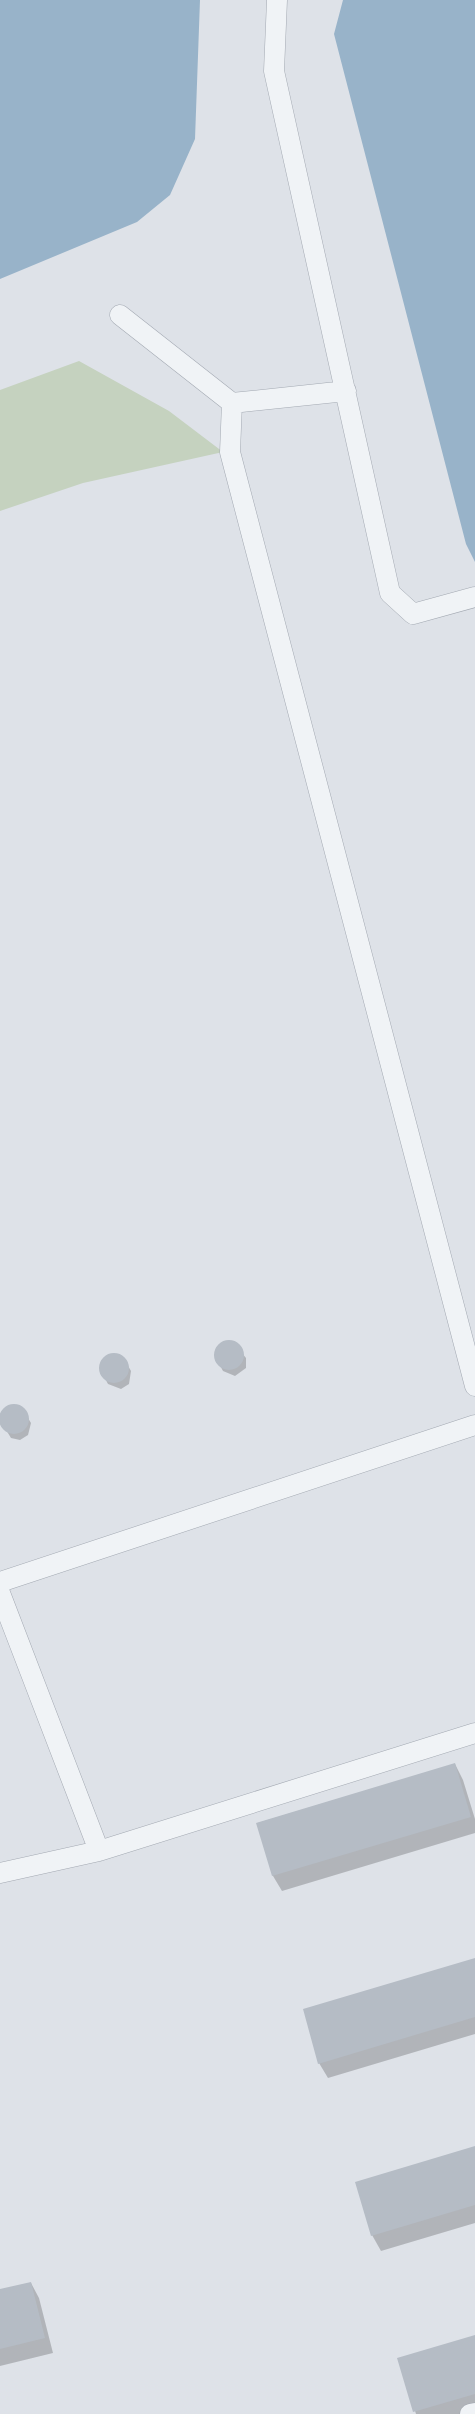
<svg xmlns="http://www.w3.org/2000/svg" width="475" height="2414" font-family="Overpass,sans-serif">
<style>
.green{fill:#c5d2bf}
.water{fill:#98b3c9}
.shadow{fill:#0003}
.building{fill:#b5bcc5}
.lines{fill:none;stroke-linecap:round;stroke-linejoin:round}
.service-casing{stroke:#a3a9b2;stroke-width:21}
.service{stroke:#f0f3f6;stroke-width:20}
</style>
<rect width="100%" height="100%" fill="#dee2e8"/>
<!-- green -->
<path class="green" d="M 79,361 L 169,411 L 223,452 L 83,483 L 0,511 L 0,390 Z"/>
<!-- water -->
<path class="water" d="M 0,0 L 200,0 L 195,139 L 170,195 L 137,222 L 0,279 Z
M 343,0 L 475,0 L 475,562 L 466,544 L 334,34 Z"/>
<!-- shadow -->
<path class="shadow" d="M 224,1342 L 233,1342 L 246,1358 L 246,1368 L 235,1376 L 223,1371 L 215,1356 L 217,1347 Z
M 114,1354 L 123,1357 L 131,1371 L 129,1384 L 121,1389 L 108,1384 L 100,1369 L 103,1360 Z
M 9,1406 L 22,1408 L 31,1423 L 28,1435 L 20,1440 L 11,1438 L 0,1420 L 3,1411 Z
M 455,1764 L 463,1780 L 475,1819 L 475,1833 L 282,1891 L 273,1876 L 258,1823 Z
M 475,1959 L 475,2034 L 328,2078 L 319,2063 Z
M 475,2148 L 475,2223 L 381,2251 L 372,2235 Z
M 31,2283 L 39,2298 L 53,2353 L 0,2366 L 0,2291 Z
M 475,2336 L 475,2411 L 465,2414 L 416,2414 L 399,2359 Z"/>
<!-- building -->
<path class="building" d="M214 1355a15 15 0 1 1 30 0a15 15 0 1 1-30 0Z
M99 1368a15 15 0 1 1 30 0a15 15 0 1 1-30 0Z
M-1 1419a15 15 0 1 1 30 0a15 15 0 1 1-30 0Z
M 455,1763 L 471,1817 L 272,1876 L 256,1823 Z
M 475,1958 L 475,2017 L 318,2064 L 303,2009 Z
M 475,2146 L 475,2205 L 371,2236 L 355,2182 Z
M 31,2282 L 45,2338 L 0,2349 L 0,2289 Z
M 475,2335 L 475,2394 L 413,2412 L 397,2358 Z"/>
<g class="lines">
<defs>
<path id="service" d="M 277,0 L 274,71 L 390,593 L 413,614 L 475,597
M 120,315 L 232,403
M 346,391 L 232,403 L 230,452 L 475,1386
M 0,1582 L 475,1425
M 0,1593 L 99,1851 L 475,1733
M 0,1873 L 99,1851
M 470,2414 L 475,2413"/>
</defs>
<!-- service casing -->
<use href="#service" class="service-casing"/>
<!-- service -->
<use href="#service" class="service"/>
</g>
</svg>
